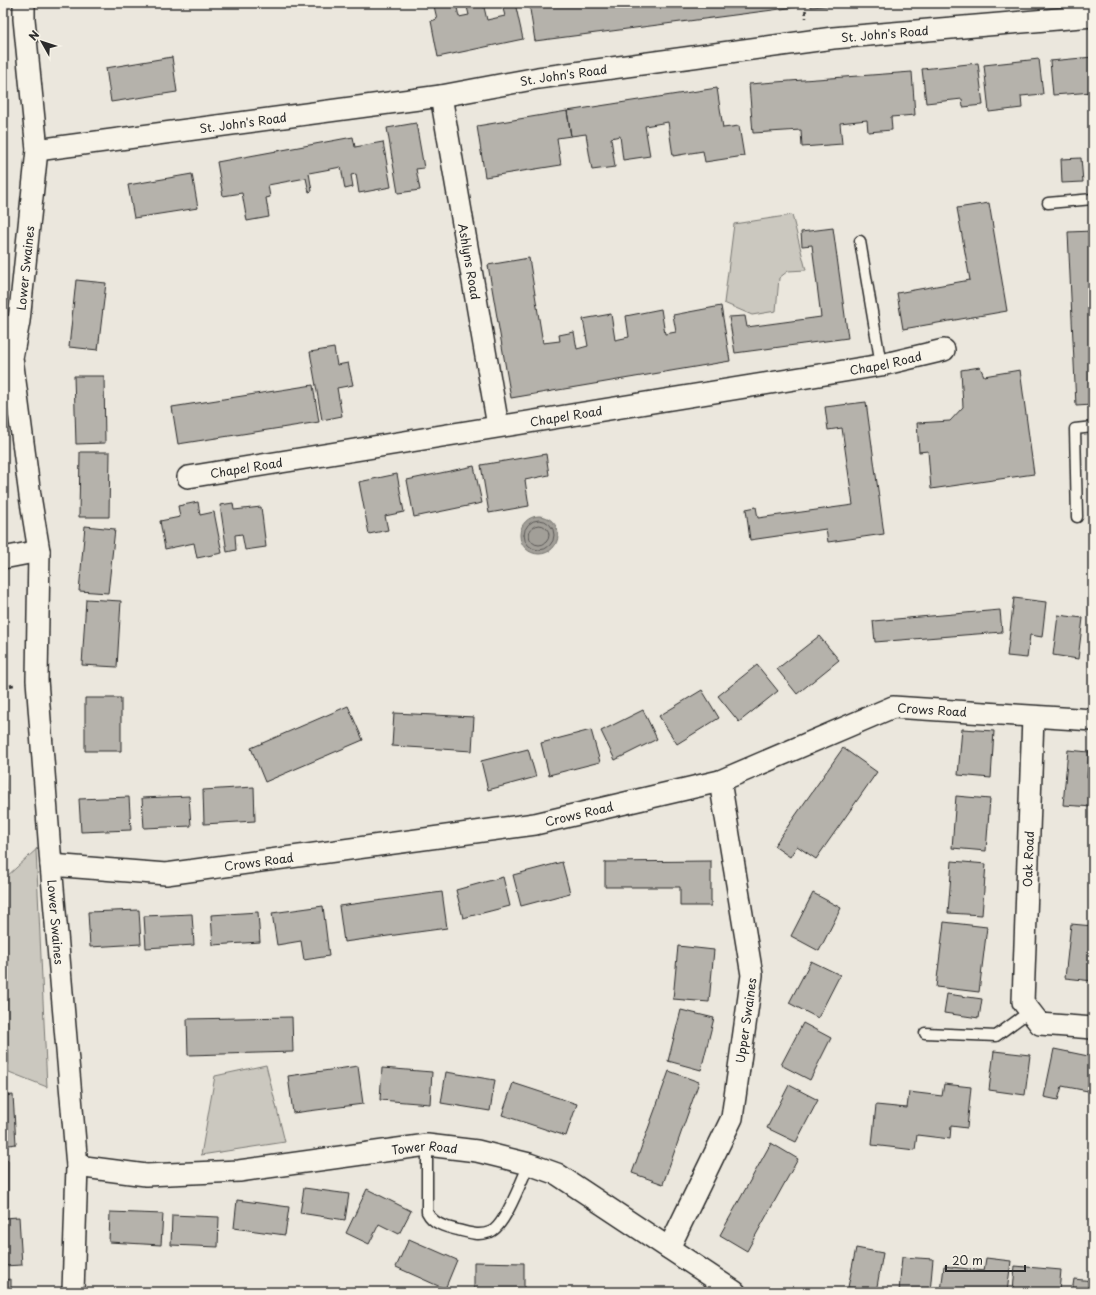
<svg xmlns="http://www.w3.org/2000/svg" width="1096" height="1295" font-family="'Playpen Sans',sans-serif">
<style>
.built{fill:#dbd7ce}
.green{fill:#cbc8bf;stroke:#7b7a75}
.water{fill:#a29f98;stroke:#72716c}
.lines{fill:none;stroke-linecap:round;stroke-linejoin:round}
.shore{stroke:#5b5957;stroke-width:1}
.building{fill:#b5b2ab;stroke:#2b2b2b}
.lane-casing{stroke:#2b2b2b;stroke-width:13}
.street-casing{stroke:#2b2b2b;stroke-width:24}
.path{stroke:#2b2b2b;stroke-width:2.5;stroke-dasharray:4 3;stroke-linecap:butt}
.lane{stroke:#f7f3e8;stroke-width:10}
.street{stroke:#f7f3e8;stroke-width:21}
.labels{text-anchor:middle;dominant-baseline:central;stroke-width:4;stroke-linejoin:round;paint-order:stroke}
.street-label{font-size:12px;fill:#2b2b2b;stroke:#f7f3e8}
</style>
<rect width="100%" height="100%" fill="#ebe7dd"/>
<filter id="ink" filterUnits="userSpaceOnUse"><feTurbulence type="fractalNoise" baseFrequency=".025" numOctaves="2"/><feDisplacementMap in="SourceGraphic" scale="8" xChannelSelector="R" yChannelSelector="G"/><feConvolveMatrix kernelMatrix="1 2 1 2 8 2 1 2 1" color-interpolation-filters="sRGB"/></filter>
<g filter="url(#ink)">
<!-- built -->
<path class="built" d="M 3,31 L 6,149 L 3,183 Z"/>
<!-- green -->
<path class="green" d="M 792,215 L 806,270 L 788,271 L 779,278 L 776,311 L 752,315 L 724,303 L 734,224 Z
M 39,847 L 36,849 L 47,1087 L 9,1072 L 5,878 Z
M 266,1065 L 285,1142 L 201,1155 L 215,1076 Z"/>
<!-- water -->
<path class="water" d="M520 535a19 19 0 1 1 38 0a19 19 0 1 1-38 0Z"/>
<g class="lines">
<!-- shore -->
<path class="shore" d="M524 535a15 15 0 1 1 30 0a15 15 0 1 1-30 0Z
M529 535a10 10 0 1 1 20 0a10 10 0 1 1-20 0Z"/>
</g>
<!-- building -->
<path class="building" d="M 451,3 L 456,3 L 459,17 L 469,15 L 466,3 L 483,3 L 487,20 L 505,16 L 502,5 L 515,3 L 523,39 L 438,57 L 431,21 L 437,19 L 434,6 Z
M 529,3 L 545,3 L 545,6 L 561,3 L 795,3 L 796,7 L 535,41 Z
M 811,3 L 850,3 L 850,4 L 811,7 Z
M 172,57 L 177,92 L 111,102 L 106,68 Z
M 1093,57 L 1093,92 L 1053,95 L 1050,61 Z
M 1039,59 L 1043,94 L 1021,96 L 1022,108 L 989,112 L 984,65 Z
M 978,63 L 983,105 L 963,107 L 962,99 L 926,103 L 922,69 Z
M 912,72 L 915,115 L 891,117 L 892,130 L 868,132 L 867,120 L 840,123 L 842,144 L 802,147 L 801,130 L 753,133 L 749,84 Z
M 717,88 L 723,128 L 739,126 L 744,156 L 705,162 L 703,151 L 673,156 L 668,122 L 645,126 L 650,156 L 623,160 L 620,136 L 611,138 L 615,167 L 592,170 L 586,134 L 571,136 L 567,111 Z
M 567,111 L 571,136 L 557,138 L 561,165 L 485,177 L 477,126 Z
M 416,123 L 424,168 L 416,169 L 420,190 L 398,193 L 387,128 Z
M 353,137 L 355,147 L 383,142 L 391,187 L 359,193 L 356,174 L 351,175 L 353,187 L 345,189 L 341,167 L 309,173 L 312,191 L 309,192 L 306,178 L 268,185 L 270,197 L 266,198 L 269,217 L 247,221 L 242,193 L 223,196 L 217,162 Z
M 1081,158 L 1083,182 L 1062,183 L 1061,159 Z
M 192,174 L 198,208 L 134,218 L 128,185 Z
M 989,203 L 1007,311 L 903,329 L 897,293 L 970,280 L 957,208 Z
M 833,228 L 848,338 L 735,353 L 729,317 L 745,316 L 747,327 L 821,317 L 812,245 L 802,246 L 801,232 Z
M 1093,231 L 1093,405 L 1076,406 L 1068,232 Z
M 529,258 L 543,343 L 560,341 L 559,335 L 574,332 L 577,349 L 588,346 L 583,319 L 611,314 L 615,340 L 629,337 L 626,316 L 661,309 L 665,334 L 676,332 L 673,315 L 721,306 L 730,361 L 511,398 L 488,265 Z
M 76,280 L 106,283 L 98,350 L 69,347 Z
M 334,348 L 337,365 L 348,363 L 353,385 L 337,388 L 342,416 L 322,420 L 310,352 Z
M 980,367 L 984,376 L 1020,370 L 1034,474 L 931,489 L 928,451 L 919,452 L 917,423 L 950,421 L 963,407 L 961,370 Z
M 74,376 L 104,376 L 105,443 L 76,444 Z
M 313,385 L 319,422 L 178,444 L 172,407 Z
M 866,402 L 884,534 L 828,542 L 826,529 L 750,540 L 746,509 L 756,507 L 758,518 L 853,505 L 842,428 L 828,430 L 825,407 Z
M 80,452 L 110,452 L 109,517 L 79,517 Z
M 546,454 L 549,475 L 525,480 L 529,506 L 489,513 L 481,465 Z
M 474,466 L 482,503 L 414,517 L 407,480 Z
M 397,474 L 404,512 L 385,516 L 388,530 L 369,534 L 359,482 Z
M 198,502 L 200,515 L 214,512 L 222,553 L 197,558 L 194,543 L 165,549 L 160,521 L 180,517 L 178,506 Z
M 233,503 L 234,510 L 261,507 L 266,547 L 245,550 L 242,534 L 235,535 L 236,550 L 227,552 L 220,505 Z
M 85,526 L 115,529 L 108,593 L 79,591 Z
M 1014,598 L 1046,602 L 1042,637 L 1030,635 L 1027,658 L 1007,656 Z
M 86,599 L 121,601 L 117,667 L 82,665 Z
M 1000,610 L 1002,632 L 875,642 L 873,621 Z
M 1058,615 L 1083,618 L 1078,659 L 1053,655 Z
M 819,636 L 839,660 L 797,694 L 777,669 Z
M 757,665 L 778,691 L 739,722 L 718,696 Z
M 702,690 L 719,718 L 677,744 L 659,716 Z
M 85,698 L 121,698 L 121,751 L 85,751 Z
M 348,706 L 363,740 L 265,782 L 251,748 Z
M 643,710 L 657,739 L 615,760 L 601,731 Z
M 394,713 L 474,717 L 472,751 L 392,746 Z
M 962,729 L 994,731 L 991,778 L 958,775 Z
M 591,730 L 600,762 L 549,775 L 541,743 Z
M 3,748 L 4,748 L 6,800 L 3,801 Z
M 843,748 L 877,772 L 816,859 L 797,846 L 790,857 L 774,846 Z
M 528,749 L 536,777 L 488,790 L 481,761 Z
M 1068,750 L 1089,752 L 1087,777 L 1093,777 L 1093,807 L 1063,805 Z
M 254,787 L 255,821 L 204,824 L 203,790 Z
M 189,796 L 191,826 L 144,828 L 142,798 Z
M 956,796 L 990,799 L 986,851 L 952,848 Z
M 129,797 L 131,830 L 81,832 L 79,799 Z
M 711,861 L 711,906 L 680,906 L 680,887 L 605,887 L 605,862 Z
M 952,861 L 986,864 L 982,915 L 948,913 Z
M 562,862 L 570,893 L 521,906 L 513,875 Z
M 503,877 L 510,906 L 463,918 L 456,890 Z
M 442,892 L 447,928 L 344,942 L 339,906 Z
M 813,893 L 841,908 L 819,951 L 791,936 Z
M 323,906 L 329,956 L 304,960 L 301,941 L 277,945 L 272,913 Z
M 139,910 L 141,944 L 90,947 L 88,912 Z
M 258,912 L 260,942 L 213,945 L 211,915 Z
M 192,914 L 194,945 L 146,948 L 144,916 Z
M 944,922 L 987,927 L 979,992 L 936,987 Z
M 1071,924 L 1093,926 L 1093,981 L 1065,978 Z
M 678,946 L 714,950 L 709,1002 L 673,999 Z
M 811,961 L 840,975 L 818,1018 L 789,1003 Z
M 947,994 L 982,999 L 979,1018 L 944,1013 Z
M 681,1010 L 714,1018 L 701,1070 L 668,1061 Z
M 292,1017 L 293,1052 L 188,1055 L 187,1019 Z
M 803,1023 L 831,1038 L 810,1080 L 781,1065 Z
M 1054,1049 L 1093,1057 L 1093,1092 L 1062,1086 L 1058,1100 L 1044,1097 Z
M 994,1051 L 1030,1055 L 1025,1095 L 989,1090 Z
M 358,1066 L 363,1104 L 293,1113 L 288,1076 Z
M 382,1068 L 432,1072 L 430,1104 L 380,1100 Z
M 669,1071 L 699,1082 L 663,1184 L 632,1173 Z
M 446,1072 L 495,1080 L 490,1111 L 441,1103 Z
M 513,1083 L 577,1104 L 566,1136 L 502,1115 Z
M 944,1084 L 971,1087 L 967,1128 L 951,1126 L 950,1139 L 917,1135 L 915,1150 L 872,1145 L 876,1105 L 907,1108 L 909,1092 L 942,1096 Z
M 789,1085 L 818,1100 L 796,1142 L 767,1128 Z
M 13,1095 L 16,1144 L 3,1146 L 3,1096 Z
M 771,1143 L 798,1159 L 747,1251 L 720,1235 Z
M 3,1160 L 8,1160 L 8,1207 L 3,1207 Z
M 304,1188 L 349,1194 L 345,1220 L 300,1213 Z
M 367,1189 L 411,1211 L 399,1234 L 379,1224 L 369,1244 L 346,1233 Z
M 237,1200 L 289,1207 L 285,1235 L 234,1228 Z
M 110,1212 L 163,1214 L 161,1245 L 109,1242 Z
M 172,1215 L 219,1217 L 218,1247 L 171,1245 Z
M 19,1217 L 22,1265 L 3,1266 L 3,1218 Z
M 409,1239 L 457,1260 L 445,1289 L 396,1267 Z
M 856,1248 L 883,1253 L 876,1292 L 848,1287 Z
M 902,1257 L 933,1259 L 930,1292 L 899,1292 Z
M 986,1258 L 1011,1261 L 1007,1292 L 941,1292 L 944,1266 L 984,1271 Z
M 474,1262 L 524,1263 L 524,1292 L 474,1292 Z
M 1015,1266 L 1061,1270 L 1059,1292 L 1013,1292 Z
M 11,1279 L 11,1292 L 3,1292 L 3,1280 Z
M 1074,1279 L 1093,1281 L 1093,1292 L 1072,1292 Z"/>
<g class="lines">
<defs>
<path id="lane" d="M 1048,203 L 1093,199
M 860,241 L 881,365
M 3,321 L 19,321
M 1077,517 L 1075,429 L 1093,427
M 925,1033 L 996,1036 L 1030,1011
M 427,1145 L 427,1212 C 433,1224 446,1227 458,1230 C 469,1233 479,1236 490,1232 C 505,1227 522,1179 529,1164"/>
<g id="street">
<path id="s1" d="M 24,3 L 24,19 L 37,150 L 19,321 L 12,358 L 30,496 L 39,551 L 37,680 L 51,865 L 77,1166 L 73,1292"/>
<path id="s2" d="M 441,96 L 498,426"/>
<path id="s3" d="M 37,150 L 441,96 L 538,78 L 833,38 L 1093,16"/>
<path id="s4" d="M 188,477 L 881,365 L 944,350"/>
<path d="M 3,558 L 39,551"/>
<path d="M 1033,717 L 1023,1002 L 1040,1024 L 1093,1028"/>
<path id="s5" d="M 51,865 L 166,874 L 535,824 L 720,781 L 893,707 L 1093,720"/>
<path id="s6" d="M 77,1166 L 146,1175 L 239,1171 L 427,1145 L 477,1151 L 529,1164 L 557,1174 L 735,1292"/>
<path id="s7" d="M 669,1248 L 732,1118 L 752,975 L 720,781"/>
</g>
</defs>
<!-- lane casing -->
<use href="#lane" class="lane-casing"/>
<!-- street casing -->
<use href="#street" class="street-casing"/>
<!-- path -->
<path class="path" d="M 805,3 L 806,18
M 3,687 L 14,685"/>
<!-- lane -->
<use href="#lane" class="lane"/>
<!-- street -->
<use href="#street" class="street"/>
</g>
</g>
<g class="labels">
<!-- street labels -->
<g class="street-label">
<text stroke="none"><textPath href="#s3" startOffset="856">St. John's Road</textPath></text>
<text stroke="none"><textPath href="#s3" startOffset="532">St. John's Road</textPath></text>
<text stroke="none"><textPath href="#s3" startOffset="208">St. John's Road</textPath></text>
<text stroke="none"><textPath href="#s2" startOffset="168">Ashlyns Road</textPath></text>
<text transform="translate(25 268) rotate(-84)">Lower Swaines</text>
<text stroke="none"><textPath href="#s4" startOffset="707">Chapel Road</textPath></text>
<text stroke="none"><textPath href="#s4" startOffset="383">Chapel Road</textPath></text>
<text stroke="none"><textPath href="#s4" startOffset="59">Chapel Road</textPath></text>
<text stroke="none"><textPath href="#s5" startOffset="905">Crows Road</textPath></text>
<text stroke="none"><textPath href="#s5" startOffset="533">Crows Road</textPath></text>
<text transform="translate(1028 859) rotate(-88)">Oak Road</text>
<text stroke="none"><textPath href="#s5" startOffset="209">Crows Road</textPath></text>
<text stroke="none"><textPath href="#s1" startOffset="924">Lower Swaines</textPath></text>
<text stroke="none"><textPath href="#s7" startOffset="243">Upper Swaines</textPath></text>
<text stroke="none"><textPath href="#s6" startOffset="350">Tower Road</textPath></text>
</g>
</g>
<!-- margin -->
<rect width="1096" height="1295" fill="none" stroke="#f7f3e8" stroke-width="16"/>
<rect x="8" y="8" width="1080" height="1279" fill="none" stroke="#2b2b2b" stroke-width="1.5" filter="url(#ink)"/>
<!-- north arrow -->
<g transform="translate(42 42) rotate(309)" stroke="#f7f3e8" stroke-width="3" paint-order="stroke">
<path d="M0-3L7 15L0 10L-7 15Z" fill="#2b2b2b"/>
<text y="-6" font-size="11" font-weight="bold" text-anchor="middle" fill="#2b2b2b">N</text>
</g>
<!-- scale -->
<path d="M946 1265v6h79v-6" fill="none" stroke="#2b2b2b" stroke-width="2"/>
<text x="952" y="1265" font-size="12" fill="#2b2b2b" stroke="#f7f3e8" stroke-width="3" paint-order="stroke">20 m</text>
</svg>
